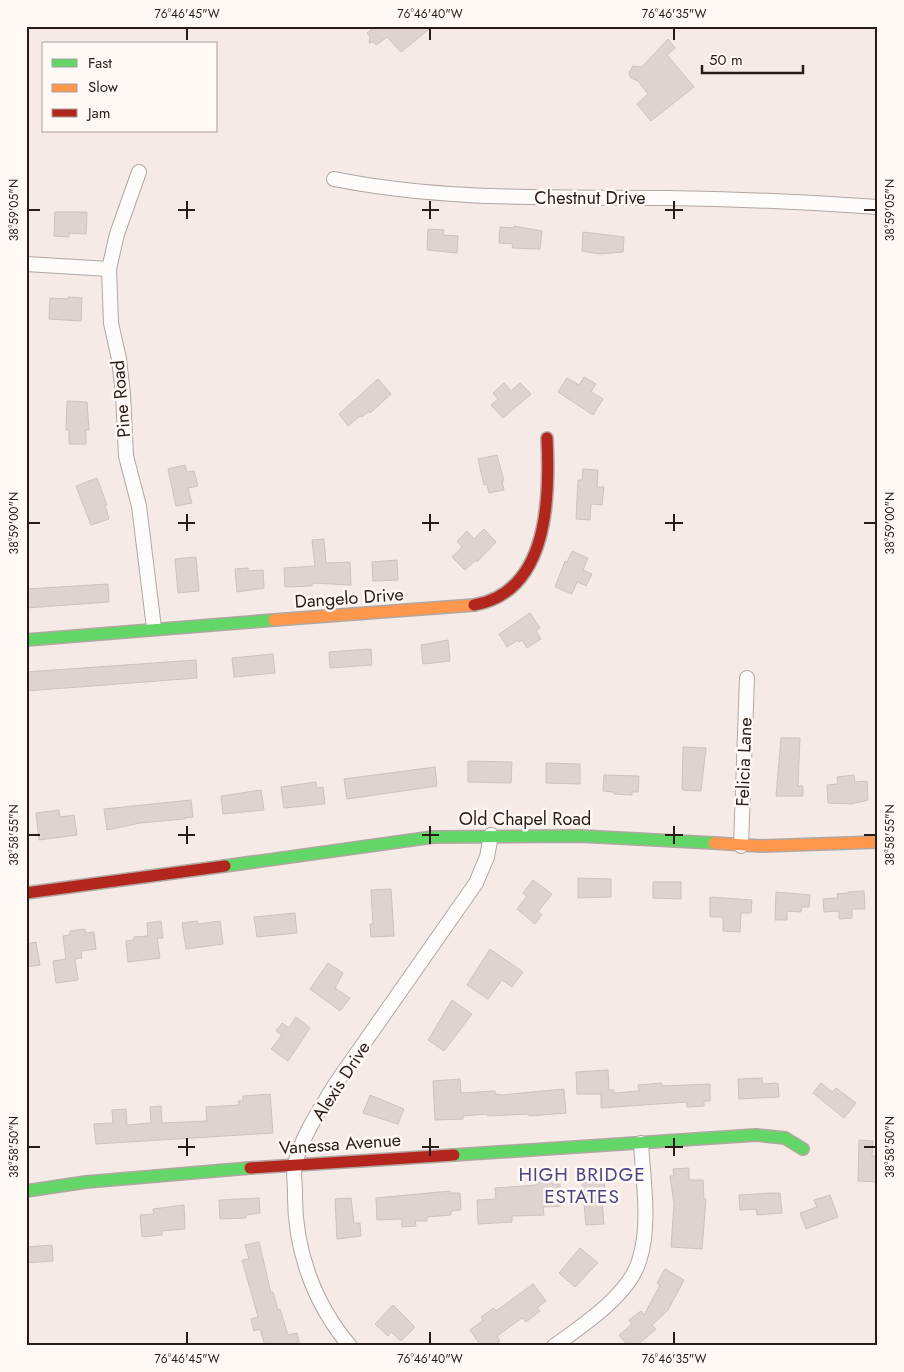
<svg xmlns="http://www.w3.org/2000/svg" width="904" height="1372" font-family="Jost,sans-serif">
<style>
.building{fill:#dfd3d0;stroke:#cec2c0}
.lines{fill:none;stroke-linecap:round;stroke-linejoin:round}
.street-casing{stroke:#b1a7a1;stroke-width:16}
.fast-casing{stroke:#b1a7a1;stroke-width:14}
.slow-casing{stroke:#b1a7a1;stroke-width:14}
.jam-casing{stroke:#b1a7a1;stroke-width:14}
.street{stroke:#fefcfb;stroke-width:14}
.fast{stroke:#63d668;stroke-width:11}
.slow{stroke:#ff974d;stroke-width:11}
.jam{stroke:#b3261e;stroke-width:11}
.ticks{fill:none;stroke:#281c16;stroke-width:2}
.labels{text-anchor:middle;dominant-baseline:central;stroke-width:5;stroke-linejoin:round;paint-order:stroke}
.street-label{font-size:18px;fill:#281c16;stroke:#fff8f5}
.neighbourhood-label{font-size:19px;letter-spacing:1px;fill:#494582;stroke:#fff8f5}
.neatline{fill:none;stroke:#281c16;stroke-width:2}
.ticks-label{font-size:12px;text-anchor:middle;fill:#281c16}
</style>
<rect width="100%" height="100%" fill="#f5eae5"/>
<!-- building -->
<path class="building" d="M 375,26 L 433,26 L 401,52 L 387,37 L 376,45 L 374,42 L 369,43 L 370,37 L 367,33 Z
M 668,39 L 675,48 L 667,55 L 694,87 L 651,121 L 637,104 L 648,94 L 638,81 L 631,78 L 629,73 L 633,66 L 642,67 Z
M 55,212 L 87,212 L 86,234 L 69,233 L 69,237 L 54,236 Z
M 514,226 L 542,231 L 540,249 L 512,248 L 513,244 L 499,243 L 500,227 L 514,228 Z
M 428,229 L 444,230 L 443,235 L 458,236 L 457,253 L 427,250 Z
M 583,232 L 624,237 L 623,252 L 600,254 L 582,251 Z
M 68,297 L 82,298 L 81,321 L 49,319 L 50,298 L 68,299 Z
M 584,377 L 596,384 L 591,392 L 603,399 L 593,415 L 558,392 L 567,378 L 579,385 Z
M 378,379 L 391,394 L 370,413 L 369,411 L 362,417 L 360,416 L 348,426 L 339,414 Z
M 504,383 L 511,391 L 520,383 L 531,394 L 503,418 L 491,405 L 498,399 L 493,393 Z
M 67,401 L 87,402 L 89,430 L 86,430 L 86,444 L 69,444 L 69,430 L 66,430 Z
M 497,455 L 504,481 L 502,481 L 504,490 L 489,493 L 487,484 L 484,485 L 478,459 Z
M 185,465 L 187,472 L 194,471 L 198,486 L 188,488 L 192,503 L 176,506 L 168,469 Z
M 583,469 L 598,470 L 597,487 L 604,487 L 602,505 L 591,504 L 590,520 L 576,519 L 578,480 L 582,480 Z
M 97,478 L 107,505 L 105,505 L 109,519 L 91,525 L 76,486 Z
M 484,529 L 496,542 L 477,562 L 476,560 L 465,570 L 452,557 L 462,547 L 457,541 L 467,531 L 474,539 Z
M 324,539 L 326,563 L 350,562 L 351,585 L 312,583 L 312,586 L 285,587 L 284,568 L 315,566 L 312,540 Z
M 572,551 L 588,558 L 583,570 L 592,574 L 586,586 L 577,582 L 572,594 L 555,587 L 565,561 L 567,562 Z
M 196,557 L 199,591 L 178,593 L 175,559 Z
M 397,560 L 398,580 L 373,581 L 372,562 Z
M 248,568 L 248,571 L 263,570 L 264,588 L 237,592 L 235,569 Z
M 108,584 L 109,602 L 26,608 L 26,589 Z
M 530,613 L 540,628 L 536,631 L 541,639 L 527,648 L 522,640 L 519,642 L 518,640 L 507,647 L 499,634 Z
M 448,640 L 450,661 L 423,664 L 421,645 Z
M 371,649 L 372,665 L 330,668 L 329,652 Z
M 273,654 L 275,673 L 234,677 L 232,658 Z
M 196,660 L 197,678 L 26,691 L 26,672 Z
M 781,738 L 800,738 L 798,786 L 803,786 L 803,796 L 776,796 Z
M 683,747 L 706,748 L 701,791 L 682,790 Z
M 468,761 L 512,762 L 511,783 L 468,782 Z
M 546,763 L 580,764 L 580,784 L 546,783 Z
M 435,767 L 437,786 L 347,799 L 344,779 Z
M 604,775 L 639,776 L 638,792 L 632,792 L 632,795 L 614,794 L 614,792 L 603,791 Z
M 854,775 L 855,782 L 867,781 L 868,800 L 852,804 L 828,803 L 827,785 L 838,784 L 837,777 Z
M 316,782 L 317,788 L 323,787 L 325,804 L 284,808 L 281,787 Z
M 261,790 L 264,810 L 223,814 L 221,796 Z
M 191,800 L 193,817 L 185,818 L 185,819 L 140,823 L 107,830 L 104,809 Z
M 59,810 L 60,817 L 74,815 L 77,835 L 39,840 L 36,813 Z
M 578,878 L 611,879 L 611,897 L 578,898 Z
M 533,880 L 552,894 L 538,912 L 542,915 L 535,924 L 517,909 L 527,896 L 523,893 Z
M 653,882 L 681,882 L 681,899 L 653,898 Z
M 391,889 L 394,936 L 371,937 L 370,924 L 373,924 L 371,890 Z
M 864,891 L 865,909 L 852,909 L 852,918 L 839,919 L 839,911 L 824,912 L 823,899 L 838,898 L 837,894 L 848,893 L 848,892 Z
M 776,892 L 810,895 L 809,907 L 802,907 L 801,912 L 787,911 L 787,920 L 775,920 Z
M 710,897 L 752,900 L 751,913 L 741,913 L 740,932 L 723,931 L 723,917 L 710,917 Z
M 295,913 L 297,933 L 257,937 L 254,917 Z
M 161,921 L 163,938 L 157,938 L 160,958 L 128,962 L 126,941 L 134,940 L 134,937 L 148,936 L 147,923 Z
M 197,921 L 198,924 L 220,921 L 223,944 L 186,949 L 182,923 Z
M 85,929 L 85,933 L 94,932 L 96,949 L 81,951 L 82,958 L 75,959 L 78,980 L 56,983 L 53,961 L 66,959 L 63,936 L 70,935 L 70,931 Z
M 36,942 L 40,965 L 26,967 L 26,944 Z
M 490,949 L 523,972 L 512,987 L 502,980 L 488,999 L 467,985 Z
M 328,963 L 343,973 L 335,988 L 350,998 L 340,1011 L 310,989 Z
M 452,1000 L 472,1014 L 444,1051 L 428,1040 Z
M 296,1017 L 310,1028 L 288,1061 L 271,1049 L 282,1035 L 276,1031 L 282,1023 L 289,1028 Z
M 608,1070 L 609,1090 L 614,1090 L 614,1093 L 639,1091 L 638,1085 L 661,1083 L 662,1086 L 710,1084 L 710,1101 L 704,1101 L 704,1106 L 687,1107 L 687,1102 L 601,1108 L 601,1094 L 577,1094 L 576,1072 Z
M 762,1078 L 763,1084 L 778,1083 L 779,1097 L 739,1099 L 738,1079 Z
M 460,1079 L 461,1093 L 495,1091 L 495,1094 L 501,1095 L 564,1089 L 566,1113 L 529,1116 L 529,1114 L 488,1116 L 487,1114 L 463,1116 L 463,1119 L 435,1120 L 433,1081 Z
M 821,1083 L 832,1092 L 836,1088 L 856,1103 L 844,1118 L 813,1093 Z
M 270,1094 L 273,1133 L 96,1144 L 94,1124 L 113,1123 L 112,1110 L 126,1109 L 127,1125 L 151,1123 L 150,1107 L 161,1106 L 162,1123 L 207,1121 L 206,1107 L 239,1105 L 238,1101 L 243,1101 L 243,1096 Z
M 370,1095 L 404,1109 L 398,1124 L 363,1113 Z
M 859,1140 L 873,1141 L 872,1156 L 878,1156 L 878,1182 L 858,1181 Z
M 689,1168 L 689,1180 L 703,1180 L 704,1199 L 706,1199 L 702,1249 L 671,1247 L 674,1204 L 670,1176 L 674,1176 L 673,1169 Z
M 552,1181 L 552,1184 L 560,1184 L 561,1206 L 543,1207 L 544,1215 L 512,1216 L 512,1222 L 478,1224 L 477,1200 L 496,1199 L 495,1188 L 537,1185 L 537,1182 Z
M 604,1181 L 606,1199 L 602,1200 L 604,1224 L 586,1225 L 582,1183 Z
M 450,1191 L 450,1193 L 460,1193 L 461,1210 L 451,1211 L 451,1215 L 427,1217 L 427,1221 L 415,1221 L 416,1226 L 402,1227 L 402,1219 L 377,1220 L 376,1198 Z
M 772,1193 L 780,1193 L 782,1213 L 757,1215 L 756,1209 L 740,1210 L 739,1195 Z
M 830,1195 L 838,1217 L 806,1229 L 800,1213 L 817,1207 L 814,1200 Z
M 259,1198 L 260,1213 L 246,1215 L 246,1218 L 220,1219 L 219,1200 Z
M 351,1198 L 354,1223 L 360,1223 L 361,1236 L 337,1239 L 335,1199 Z
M 184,1205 L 185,1229 L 162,1231 L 162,1235 L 142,1237 L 140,1215 L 154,1214 L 153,1209 Z
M 259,1242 L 271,1293 L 273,1292 L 278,1310 L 280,1309 L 288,1335 L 297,1333 L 300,1346 L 263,1346 L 264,1342 L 260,1329 L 254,1331 L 251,1319 L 258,1317 L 242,1260 L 249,1259 L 245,1245 Z
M 52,1245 L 53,1261 L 26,1263 L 26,1247 Z
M 580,1248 L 598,1263 L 575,1287 L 559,1273 Z
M 665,1269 L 684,1280 L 668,1310 L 652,1325 L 656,1329 L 636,1346 L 628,1346 L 619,1335 L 632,1324 L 629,1320 L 641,1311 L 644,1315 L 660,1285 L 657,1283 Z
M 533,1284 L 546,1301 L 537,1308 L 540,1311 L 526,1322 L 522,1318 L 497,1336 L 500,1341 L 494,1346 L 481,1346 L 470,1330 L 483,1320 L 481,1317 L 494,1308 L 496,1311 Z
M 393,1305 L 415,1327 L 401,1341 L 391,1332 L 388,1336 L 375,1324 Z"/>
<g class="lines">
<defs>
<path id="street" d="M 139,172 L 117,234 L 109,269 L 111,323 L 119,359 L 123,394 L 126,456 L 139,506 L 154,628
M 334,179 C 443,201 555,197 666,198 C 737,199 807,202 878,207
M 26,264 L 109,269
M 741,846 L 747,678
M 350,1346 C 313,1303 294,1247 295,1192 C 295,1183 293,1173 295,1165 C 301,1137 321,1108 336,1083 L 476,883 L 487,857 L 491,835
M 554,1346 C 582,1326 629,1295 639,1261 C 651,1225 643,1180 641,1143"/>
<path id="fast" d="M 26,640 L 274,620
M 225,866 L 433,837 L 580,836 L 714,843
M 454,1155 L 756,1135 L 785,1138 L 803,1149
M 26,1191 L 86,1182 L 250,1168"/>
<path id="slow" d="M 274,620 L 474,605
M 714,843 L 760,846 L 878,842"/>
<path id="jam" d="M 474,605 C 549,592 550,497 547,438
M 26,893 L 225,866
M 250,1168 L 454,1155"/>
</defs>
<!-- street casing -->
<use href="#street" class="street-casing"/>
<!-- fast casing -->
<use href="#fast" class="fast-casing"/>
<!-- slow casing -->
<use href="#slow" class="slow-casing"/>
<!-- jam casing -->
<use href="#jam" class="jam-casing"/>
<!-- street -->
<use href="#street" class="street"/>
<!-- fast -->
<use href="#fast" class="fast"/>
<!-- slow -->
<use href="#slow" class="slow"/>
<!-- jam -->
<use href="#jam" class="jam"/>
</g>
<!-- ticks -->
<path class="ticks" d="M 187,28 L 187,40M 430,28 L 430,40M 674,28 L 674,40M 187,201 L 187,219M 430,201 L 430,219M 674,201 L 674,219M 28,210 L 40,210M 178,210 L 195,210M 422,210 L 439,210M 665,210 L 683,210M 864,210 L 876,210M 187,514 L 187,531M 430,514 L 430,531M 674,514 L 674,531M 28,523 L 40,523M 178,523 L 195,523M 422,523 L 439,523M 665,523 L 683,523M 864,523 L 876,523M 187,826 L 187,844M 430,826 L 430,844M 674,826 L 674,844M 28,835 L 40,835M 178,835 L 195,835M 422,835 L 439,835M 665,835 L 683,835M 864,835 L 876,835M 187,1138 L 187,1156M 430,1138 L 430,1156M 674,1138 L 674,1156M 28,1147 L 40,1147M 178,1147 L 195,1147M 422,1147 L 439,1147M 665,1147 L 683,1147M 864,1147 L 876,1147M 187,1332 L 187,1344M 430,1332 L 430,1344M 674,1332 L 674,1344"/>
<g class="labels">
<!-- street labels -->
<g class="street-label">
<text x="590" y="198">Chestnut Drive</text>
<text transform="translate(121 399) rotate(-95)">Pine Road</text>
<text transform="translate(349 598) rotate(-4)">Dangelo Drive</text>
<text transform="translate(744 762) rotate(-88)">Felicia Lane</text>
<text x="525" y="819">Old Chapel Road</text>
<text transform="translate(341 1081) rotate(-57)">Alexis Drive</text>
<text transform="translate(340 1144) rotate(-4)">Vanessa Avenue</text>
</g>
<!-- neighbourhood labels -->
<g class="neighbourhood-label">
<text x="582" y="1174">HIGH BRIDGE<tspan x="582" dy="22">ESTATES</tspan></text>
</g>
</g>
<!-- border -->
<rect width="904" height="1372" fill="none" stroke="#fff8f5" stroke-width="55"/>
<!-- legend -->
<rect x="42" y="42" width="175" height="90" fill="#fff8f5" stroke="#a9a09c"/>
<rect x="52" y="59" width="25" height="8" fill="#63d668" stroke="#a9a09c"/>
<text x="88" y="68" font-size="15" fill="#281c16">Fast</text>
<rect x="52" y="84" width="25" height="8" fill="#ff974d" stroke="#a9a09c"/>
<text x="88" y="92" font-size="15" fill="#281c16">Slow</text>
<rect x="52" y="109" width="25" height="8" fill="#b3261e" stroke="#a9a09c"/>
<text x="88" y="118" font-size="15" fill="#281c16">Jam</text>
<!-- scale -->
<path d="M702 65v8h101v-8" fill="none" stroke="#281c16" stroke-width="2.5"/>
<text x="709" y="65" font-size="15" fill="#281c16" stroke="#fff8f5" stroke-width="4" paint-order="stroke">50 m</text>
<rect x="28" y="28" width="848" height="1316" class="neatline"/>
<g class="ticks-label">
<text x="187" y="18">76°46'45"W</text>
<text x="430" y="18">76°46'40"W</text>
<text x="674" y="18">76°46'35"W</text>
<text transform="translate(14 210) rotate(-90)" y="4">38°59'05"N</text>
<text transform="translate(890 210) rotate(-90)" y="4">38°59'05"N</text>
<text transform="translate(14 523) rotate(-90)" y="4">38°59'00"N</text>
<text transform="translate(890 523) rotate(-90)" y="4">38°59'00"N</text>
<text transform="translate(14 835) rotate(-90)" y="4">38°58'55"N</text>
<text transform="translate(890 835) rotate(-90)" y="4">38°58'55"N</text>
<text transform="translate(14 1147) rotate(-90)" y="4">38°58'50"N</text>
<text transform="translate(890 1147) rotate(-90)" y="4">38°58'50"N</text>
<text x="187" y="1363">76°46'45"W</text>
<text x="430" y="1363">76°46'40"W</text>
<text x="674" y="1363">76°46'35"W</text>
</g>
</svg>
